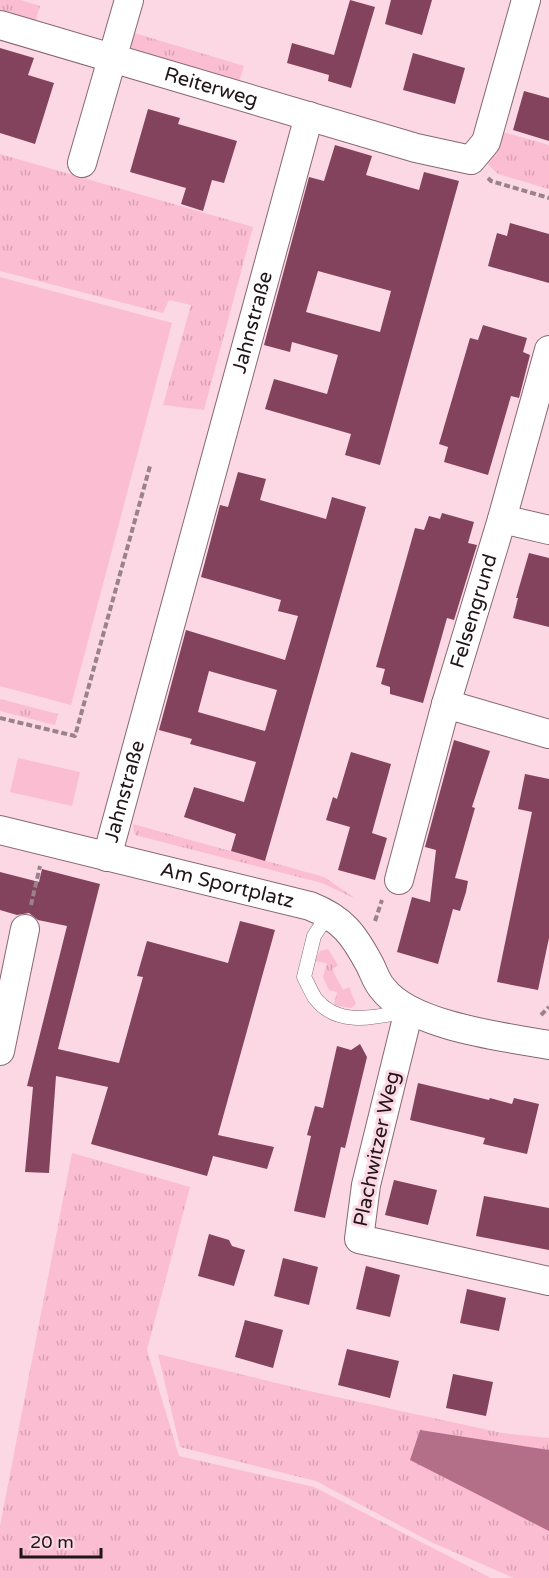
<svg xmlns="http://www.w3.org/2000/svg" width="549" height="1578" font-family="'Varela Round',sans-serif">
<style>
.grass{fill:url(#grass-tufts)}
.pitch{fill:#fbbdd1}
.water{fill:#b46f88}
.building{fill:#83435c;fill-rule:evenodd}
.lines{fill:none;stroke-linecap:round;stroke-linejoin:round}
.lane-casing{stroke:#876872;stroke-width:15}
.street-casing{stroke:#876872;stroke-width:30}
.path{stroke:#9a828a;stroke-width:4;stroke-dasharray:6 3;stroke-linecap:butt}
.lane{stroke:#fff;stroke-width:14}
.street{stroke:#fff;stroke-width:28}
.labels{text-anchor:middle;dominant-baseline:central;stroke-width:6;stroke-linejoin:round;paint-order:stroke}
.street-label{font-size:20px;fill:#211519;stroke:#fbd8e3}
</style>
<defs>
<pattern id="grass-tufts" width="24" height="20" patternUnits="userSpaceOnUse" patternTransform="scale(1.5)"><rect width="24" height="20" fill="#fbbdd1"/><path d="M3 7l-1-3M5 7V3M7 7l1-3M15 17l-1-3M17 17v-4M19 17l1-3" fill="none" stroke="#d7a2b3"/></pattern>
</defs>
<rect width="100%" height="100%" fill="#fbd8e3"/>
<!-- grass -->
<path class="grass" d="M 0,0 L 21,0 L 40,6 L 34,26 L 0,16 Z
M 131,32 L 244,66 L 238,85 L 134,55 L 127,41 Z
M 496,130 L 549,145 L 549,189 L 498,174 L 482,158 Z
M 0,154 L 253,227 L 204,410 L 163,405 L 191,305 L 169,300 L 163,313 L 0,271 Z
M 0,699 L 58,714 L 55,725 L 0,711 Z
M 133,824 L 324,877 L 356,899 L 322,883 L 135,835 Z
M 328,949 L 338,965 L 332,969 L 343,990 L 349,987 L 356,1004 L 351,1008 L 334,1005 L 337,992 L 329,990 L 323,977 L 327,963 L 315,961 L 320,951 Z
M 72,1153 L 190,1187 L 147,1350 L 179,1456 L 314,1487 L 491,1578 L 0,1578 L 0,1526 Z
M 158,1354 L 309,1391 L 502,1433 L 549,1438 L 549,1578 L 514,1578 L 431,1542 L 316,1481 L 180,1447 Z"/>
<!-- pitch -->
<path class="pitch" d="M 0,277 L 172,323 L 71,705 L 0,686 Z
M 18,758 L 80,772 L 72,806 L 10,792 Z"/>
<!-- water -->
<path class="water" d="M 420,1430 L 549,1450 L 549,1531 L 410,1460 Z"/>
<!-- building -->
<path class="building" d="M 350,0 L 375,7 L 351,88 L 328,81 L 329,75 L 287,63 L 292,43 L 334,55 Z
M 391,0 L 432,0 L 422,35 L 385,24 Z
M 0,48 L 34,58 L 28,75 L 54,83 L 35,144 L 0,133 Z
M 413,53 L 465,68 L 455,104 L 403,90 Z
M 524,91 L 549,98 L 549,141 L 513,130 Z
M 148,109 L 180,118 L 178,124 L 237,141 L 224,183 L 212,180 L 203,211 L 181,204 L 186,188 L 130,172 Z
M 335,145 L 372,156 L 366,175 L 419,190 L 424,172 L 459,181 L 380,465 L 345,455 L 351,434 L 265,409 L 274,379 L 327,394 L 338,355 L 292,342 L 290,352 L 264,345 L 309,177 L 324,181 ZM 318,271 L 391,291 L 380,332 L 306,312 Z
M 510,223 L 549,234 L 549,283 L 488,266 L 497,233 L 507,236 Z
M 483,325 L 527,338 L 523,352 L 530,355 L 519,398 L 511,396 L 488,475 L 444,462 L 448,447 L 439,444 L 470,338 L 478,340 Z
M 238,472 L 266,479 L 260,500 L 326,519 L 332,497 L 366,507 L 265,861 L 231,851 L 236,834 L 184,817 L 194,787 L 244,802 L 256,762 L 190,744 L 192,739 L 159,730 L 186,630 L 285,660 L 298,616 L 278,611 L 281,600 L 201,577 L 220,505 L 228,507 ZM 209,671 L 277,690 L 265,731 L 198,712 Z
M 442,513 L 474,522 L 468,543 L 477,545 L 454,620 L 447,618 L 423,703 L 390,694 L 390,687 L 381,684 L 385,669 L 376,667 L 415,528 L 424,530 L 429,516 L 440,519 Z
M 529,553 L 549,558 L 549,627 L 513,618 L 518,598 L 516,598 Z
M 454,740 L 490,751 L 472,807 L 475,808 L 455,878 L 468,881 L 466,892 L 460,911 L 453,909 L 438,964 L 397,952 L 412,897 L 430,902 L 436,850 L 425,847 Z
M 351,752 L 391,764 L 372,833 L 387,838 L 375,880 L 338,870 L 350,827 L 326,820 L 333,797 L 337,799 Z
M 525,774 L 549,779 L 549,938 L 538,990 L 497,982 L 532,812 L 518,809 Z
M 42,869 L 100,884 L 58,1049 L 119,1063 L 143,977 L 137,976 L 147,941 L 228,963 L 240,921 L 275,930 L 218,1135 L 274,1147 L 267,1169 L 213,1156 L 207,1176 L 91,1144 L 108,1087 L 56,1076 L 49,1173 L 25,1172 L 33,1087 L 27,1086 L 67,926 L 38,920 L 29,913 L 17,915 L 0,910 L 0,872 L 39,882 Z
M 360,1044 L 367,1057 L 345,1148 L 341,1147 L 325,1218 L 294,1211 L 311,1136 L 307,1135 L 315,1106 L 323,1108 L 337,1046 L 351,1050 Z
M 418,1083 L 489,1100 L 490,1098 L 512,1104 L 514,1098 L 539,1104 L 527,1154 L 483,1144 L 485,1138 L 410,1120 Z
M 394,1180 L 437,1190 L 428,1225 L 385,1215 Z
M 484,1196 L 549,1208 L 549,1250 L 476,1236 Z
M 209,1234 L 229,1240 L 232,1246 L 245,1250 L 234,1286 L 198,1276 Z
M 283,1258 L 318,1267 L 309,1305 L 274,1296 Z
M 366,1266 L 400,1275 L 390,1317 L 356,1309 Z
M 467,1289 L 506,1298 L 499,1331 L 460,1323 Z
M 245,1320 L 283,1330 L 273,1368 L 235,1357 Z
M 347,1349 L 399,1361 L 390,1398 L 338,1385 Z
M 453,1374 L 493,1382 L 486,1416 L 446,1408 Z"/>
<g class="lines">
<defs>
<path id="lane" d="M 329,913 L 314,936 L 304,977 C 308,984 311,992 315,998 C 338,1028 376,1017 407,1011"/>
<g id="street">
<path id="s1" d="M 0,25 L 416,148 L 471,160 L 486,142 L 526,0"/>
<path d="M 82,163 L 129,0"/>
<path d="M 502,519 L 549,530"/>
<path d="M 446,704 L 549,734"/>
<path id="s2" d="M 0,830 L 310,906 C 343,919 354,935 370,965 C 374,973 377,983 383,989 C 411,1026 504,1037 549,1045"/>
<path id="s3" d="M 107,857 L 309,116"/>
<path id="s4" d="M 399,880 L 446,704 L 502,519 L 549,350"/>
<path d="M 409,1010 L 366,1185 L 359,1239 L 549,1281"/>
<path d="M 0,1051 L 25,929"/>
</g>
</defs>
<!-- lane casing -->
<use href="#lane" class="lane-casing"/>
<!-- street casing -->
<use href="#street" class="street-casing"/>
<!-- path -->
<path class="path" d="M 488,178 L 491,181 L 549,198
M 0,718 L 75,736 L 150,466
M 31,905 L 40,866
M 375,921 L 382,900
M 541,1015 L 549,1007"/>
<!-- lane -->
<use href="#lane" class="lane"/>
<!-- street -->
<use href="#street" class="street"/>
</g>
<g class="labels">
<!-- street labels -->
<g class="street-label">
<text stroke="none"><textPath href="#s1" startOffset="220">Reiterweg</textPath></text>
<text stroke="none"><textPath href="#s3" startOffset="554">Jahnstraße</textPath></text>
<text stroke="none"><textPath href="#s4" startOffset="279">Felsengrund</textPath></text>
<text stroke="none"><textPath href="#s3" startOffset="68">Jahnstraße</textPath></text>
<text stroke="none"><textPath href="#s2" startOffset="234">Am Sportplatz</textPath></text>
<text transform="translate(377 1149) rotate(-78)">Plachwitzer Weg</text>
</g>
</g>
<!-- scale -->
<path d="M21 1548v9h80v-9" fill="none" stroke="#211519" stroke-width="3"/>
<text x="30" y="1548" font-size="18" fill="#211519" stroke="#fbd8e3" stroke-width="4.5" paint-order="stroke">20 m</text>
</svg>
